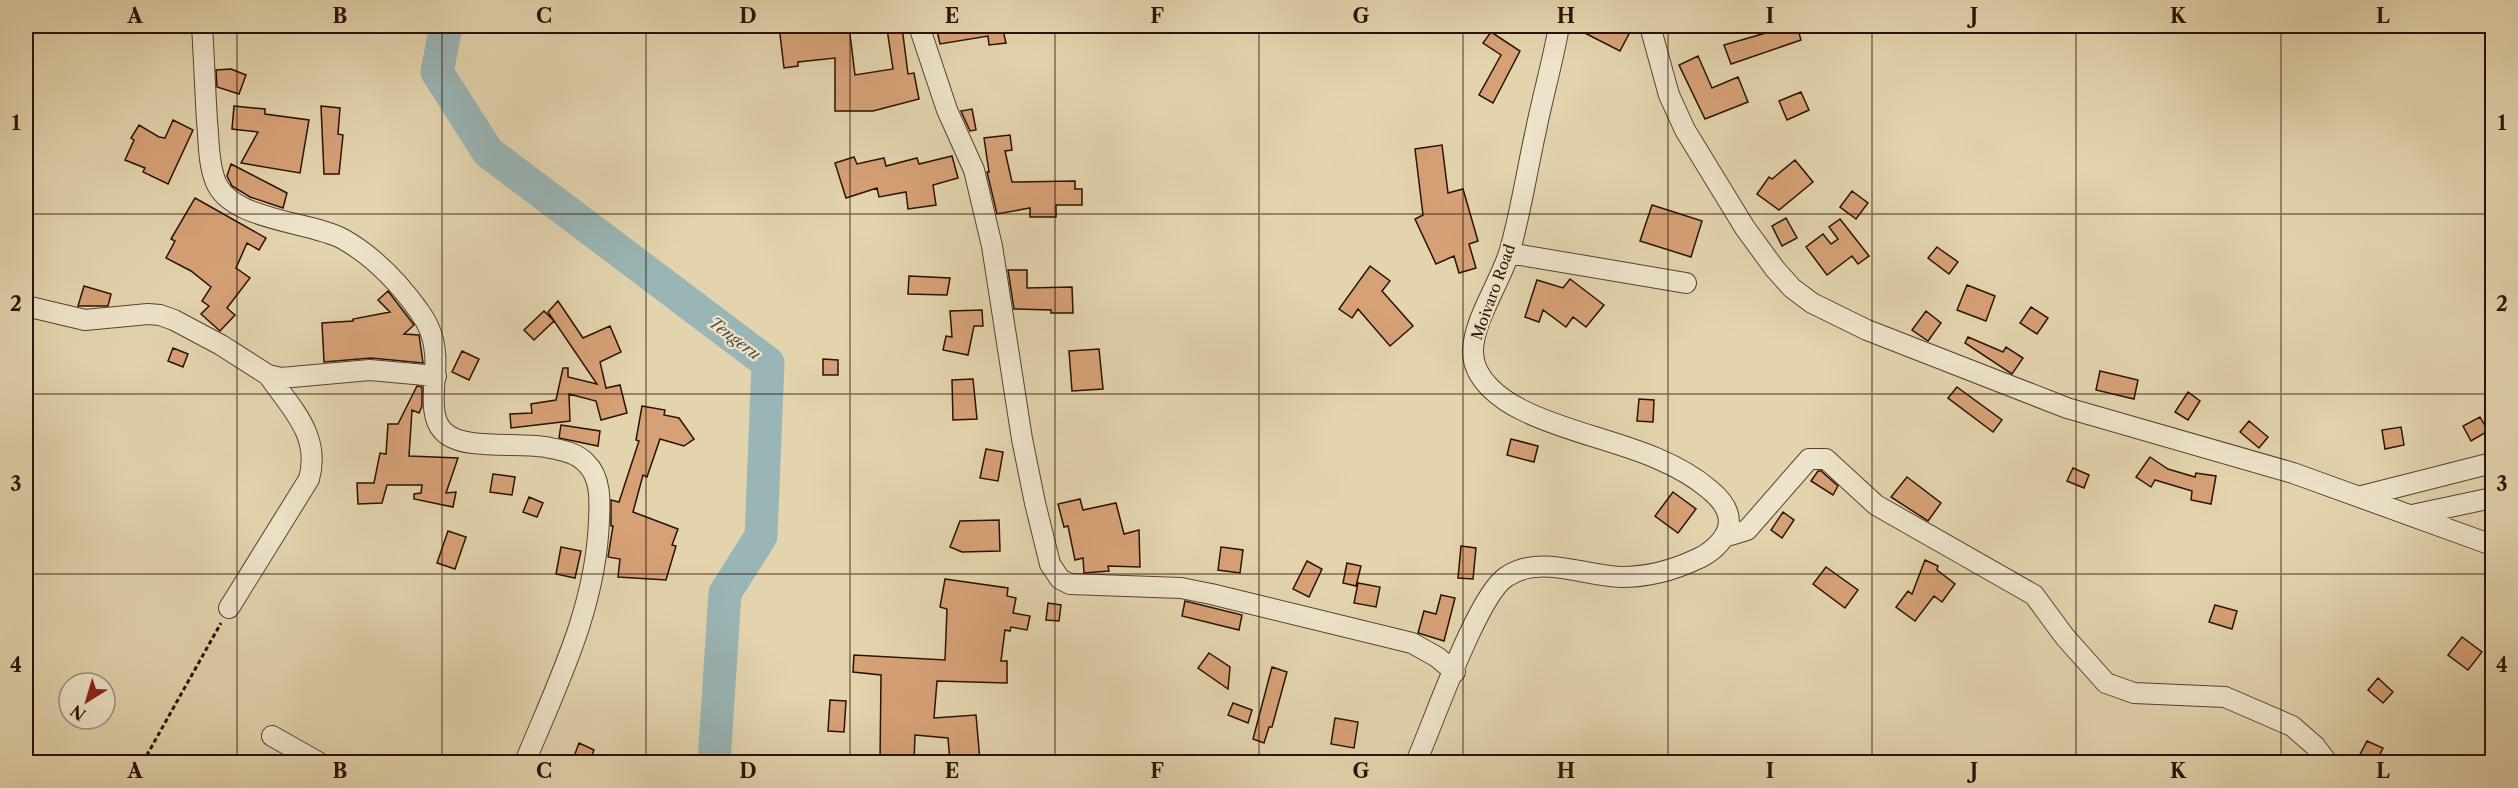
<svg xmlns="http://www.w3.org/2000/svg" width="2518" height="788" font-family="'Libre Caslon Text',serif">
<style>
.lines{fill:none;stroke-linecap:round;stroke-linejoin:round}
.river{stroke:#9ab5b6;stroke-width:33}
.building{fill:#d7a177;stroke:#2a1201;stroke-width:1.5}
.minor-casing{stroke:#58422c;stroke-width:22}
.path{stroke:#2a1201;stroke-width:3;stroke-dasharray:4.5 3;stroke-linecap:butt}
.minor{stroke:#ede3ca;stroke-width:20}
.grid{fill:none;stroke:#2a1201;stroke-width:1.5;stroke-opacity:0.55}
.labels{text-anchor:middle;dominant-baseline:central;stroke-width:4.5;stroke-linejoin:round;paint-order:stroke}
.street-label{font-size:15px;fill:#2a1201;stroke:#ede3ca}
.water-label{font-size:16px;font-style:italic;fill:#514b40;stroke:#ede3ca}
.neatline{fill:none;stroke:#2a1201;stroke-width:2}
.grid-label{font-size:20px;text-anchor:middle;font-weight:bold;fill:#2a1201}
</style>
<rect width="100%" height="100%" fill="#e3d4ae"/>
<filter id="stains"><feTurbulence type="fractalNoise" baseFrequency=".00333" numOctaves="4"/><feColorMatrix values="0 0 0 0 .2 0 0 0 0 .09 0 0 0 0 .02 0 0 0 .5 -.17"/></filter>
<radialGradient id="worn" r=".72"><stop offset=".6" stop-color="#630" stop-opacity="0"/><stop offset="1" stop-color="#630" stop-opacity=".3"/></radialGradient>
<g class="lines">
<!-- river -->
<path class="river" d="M 446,26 L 437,72 L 488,152 L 768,363 L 761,536 L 725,593 L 714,762"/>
</g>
<!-- building -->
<path class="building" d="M 779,26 L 793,26 L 793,30 L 849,26 L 855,75 L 893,69 L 887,29 L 902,27 L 908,74 L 914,73 L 919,99 L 873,111 L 835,111 L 835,58 L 798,62 L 798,66 L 784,68 Z
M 936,26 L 1002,26 L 1006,43 L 989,45 L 988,36 L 940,44 Z
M 1571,26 L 1622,26 L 1631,30 L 1620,51 Z
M 1790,26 L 1797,26 L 1801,40 L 1731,64 L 1724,45 Z
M 1491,32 L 1520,51 L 1493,103 L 1479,95 L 1501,55 L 1483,43 Z
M 1698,56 L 1712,88 L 1738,77 L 1748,102 L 1705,119 L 1679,65 Z
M 231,69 L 246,75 L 239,94 L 217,87 L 216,70 Z
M 1801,92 L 1809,110 L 1787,120 L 1779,101 Z
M 234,106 L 265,109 L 265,114 L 309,120 L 300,173 L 241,163 L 258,132 L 232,129 Z
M 321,106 L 340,108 L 338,134 L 343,135 L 339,174 L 324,174 Z
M 972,109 L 976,130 L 970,131 L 961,111 Z
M 173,120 L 193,130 L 168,184 L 143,172 L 145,168 L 125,160 L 134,140 L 131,138 L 139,125 L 159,137 L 165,138 Z
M 1010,135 L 1012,150 L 1005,151 L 1012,182 L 1075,181 L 1075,189 L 1082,189 L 1082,205 L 1056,205 L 1056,217 L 1030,217 L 1030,208 L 997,214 L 987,172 L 989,172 L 984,138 Z
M 1442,145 L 1448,193 L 1463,189 L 1478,241 L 1469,244 L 1476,268 L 1459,273 L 1454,256 L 1436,264 L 1415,219 L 1423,215 L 1415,149 Z
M 952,156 L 958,178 L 933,185 L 936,205 L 908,209 L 906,192 L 879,197 L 877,188 L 846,198 L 835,163 L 854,157 L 857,164 L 884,158 L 886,166 L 917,158 L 919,164 Z
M 1795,160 L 1813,182 L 1779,210 L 1757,194 L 1769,177 L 1772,179 Z
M 231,164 L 287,193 L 283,208 L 250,197 L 232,186 L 227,176 Z
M 1852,191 L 1868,203 L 1856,219 L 1840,207 Z
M 195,198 L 266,238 L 259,250 L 247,243 L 236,268 L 250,278 L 227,308 L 235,315 L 220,331 L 201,314 L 209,306 L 202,301 L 211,287 L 191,271 L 166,258 L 175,241 L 171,239 Z
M 1652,205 L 1702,221 L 1691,257 L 1640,241 Z
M 1786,218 L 1797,238 L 1782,246 L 1772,226 Z
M 1840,219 L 1869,256 L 1858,264 L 1852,256 L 1827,275 L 1806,247 L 1823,234 L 1831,244 L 1838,239 L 1829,227 Z
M 1937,247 L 1958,262 L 1949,274 L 1928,258 Z
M 1370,266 L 1390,281 L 1382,291 L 1413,326 L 1390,346 L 1358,309 L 1352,318 L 1339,309 Z
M 1008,270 L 1027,270 L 1027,288 L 1072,287 L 1073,313 L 1051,313 L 1051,310 L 1014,309 Z
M 909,276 L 950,278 L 947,295 L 908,294 Z
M 1570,279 L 1604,305 L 1586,327 L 1573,317 L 1566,327 L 1543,310 L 1539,322 L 1525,317 L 1537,280 L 1563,288 Z
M 1967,285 L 1995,296 L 1986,321 L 1957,310 Z
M 84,286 L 111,294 L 108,306 L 78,306 Z
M 388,291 L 414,325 L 404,334 L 419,335 L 423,363 L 371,358 L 324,362 L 322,323 L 353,321 L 353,319 L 390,312 L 378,300 Z
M 558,301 L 583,338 L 610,326 L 621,352 L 600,362 L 606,388 L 620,385 L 627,413 L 601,420 L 596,401 L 569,394 L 570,421 L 511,428 L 510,414 L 532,413 L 531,404 L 556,400 L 563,368 L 568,368 L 568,377 L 597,384 L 548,312 Z
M 2031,307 L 2048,318 L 2037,334 L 2020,323 Z
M 982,310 L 983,326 L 974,326 L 968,355 L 943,350 L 946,336 L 952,337 L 950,311 Z
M 544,311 L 554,321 L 534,340 L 524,330 Z
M 1926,311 L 1941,323 L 1928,341 L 1912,330 Z
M 1968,337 L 2003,352 L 2006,347 L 2023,358 L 2012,374 L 1965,343 Z
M 173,348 L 188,354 L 183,367 L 168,361 Z
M 1099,349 L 1103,389 L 1072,391 L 1069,351 Z
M 462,351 L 479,359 L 469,380 L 452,372 Z
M 823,359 L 838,360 L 838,375 L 823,375 Z
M 2100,371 L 2138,380 L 2134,399 L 2096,390 Z
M 973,379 L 977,419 L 953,420 L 952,380 Z
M 417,386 L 422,387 L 422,406 L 419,413 L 412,410 L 409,456 L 458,458 L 446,493 L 456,492 L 453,507 L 414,499 L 414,494 L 421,493 L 422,485 L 387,485 L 382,503 L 358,504 L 357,483 L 374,483 L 380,453 L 386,454 L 388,424 L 398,424 Z
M 1957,387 L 2002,420 L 1993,432 L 1948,398 Z
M 2188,392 L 2200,401 L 2188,420 L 2175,412 Z
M 1639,399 L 1654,400 L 1653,422 L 1637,421 Z
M 642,406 L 665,410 L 664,415 L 679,418 L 694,439 L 684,446 L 660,439 L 647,477 L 643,475 L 633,512 L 678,529 L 672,545 L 676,546 L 666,580 L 618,577 L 620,559 L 608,557 L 613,526 L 611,526 L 611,500 L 619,502 L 639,441 L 636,440 Z
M 2480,417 L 2488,431 L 2471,441 L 2463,426 Z
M 2249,421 L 2268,437 L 2259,448 L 2240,432 Z
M 561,425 L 600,431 L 598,446 L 559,438 Z
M 2401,427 L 2404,445 L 2385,449 L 2382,430 Z
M 1511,439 L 1538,446 L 1534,462 L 1507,455 Z
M 986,449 L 1003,452 L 998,481 L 980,478 Z
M 2150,457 L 2168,469 L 2195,477 L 2196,473 L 2216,476 L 2211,504 L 2191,500 L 2192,491 L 2155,480 L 2151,487 L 2136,477 Z
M 2073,468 L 2089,475 L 2084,488 L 2067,481 Z
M 1818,471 L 1821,471 L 1838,486 L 1833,495 L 1811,481 Z
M 493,474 L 515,477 L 512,495 L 490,492 Z
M 1907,477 L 1941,503 L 1928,521 L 1891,497 Z
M 1673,492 L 1696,509 L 1678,533 L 1655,516 Z
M 529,497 L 543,503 L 537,517 L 523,512 Z
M 1080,499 L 1083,510 L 1116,503 L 1124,534 L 1139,530 L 1140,567 L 1108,566 L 1109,571 L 1084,573 L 1083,558 L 1075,560 L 1068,526 L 1064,527 L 1058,504 Z
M 1783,512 L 1794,520 L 1782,538 L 1771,530 Z
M 999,520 L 1000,551 L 962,552 L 950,547 L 960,521 Z
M 448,531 L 466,537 L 455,569 L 437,563 Z
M 1461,546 L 1476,548 L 1473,579 L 1458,578 Z
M 561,547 L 581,551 L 575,578 L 556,574 Z
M 1221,547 L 1243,550 L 1240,573 L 1218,570 Z
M 1925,560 L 1938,566 L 1937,570 L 1955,584 L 1942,602 L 1934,596 L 1915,621 L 1896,607 L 1908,591 L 1912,594 Z
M 1307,561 L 1322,569 L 1309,597 L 1293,589 Z
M 1347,563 L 1361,566 L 1356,586 L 1343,583 Z
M 1826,567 L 1858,590 L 1845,608 L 1813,584 Z
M 945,579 L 1008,588 L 1007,596 L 1016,598 L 1013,613 L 1030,616 L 1027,630 L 1011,627 L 1010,631 L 1005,630 L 1001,661 L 1007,661 L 1007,683 L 937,681 L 934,718 L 976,715 L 980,761 L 950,762 L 948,738 L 915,735 L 914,762 L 880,762 L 881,675 L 853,672 L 854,655 L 945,660 L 947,609 L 940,607 Z
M 1358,583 L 1380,587 L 1376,607 L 1354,603 Z
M 1441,595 L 1455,598 L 1444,641 L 1418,633 L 1424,611 L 1436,614 Z
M 1185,601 L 1242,615 L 1239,630 L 1182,616 Z
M 1048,603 L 1061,605 L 1059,621 L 1046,620 Z
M 2215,605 L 2237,611 L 2232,629 L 2209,622 Z
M 2462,637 L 2482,652 L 2468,670 L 2448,655 Z
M 1209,653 L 1230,667 L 1228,689 L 1198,668 Z
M 1272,667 L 1287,672 L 1272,727 L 1269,727 L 1264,743 L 1253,739 Z
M 2378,678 L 2393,692 L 2383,703 L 2368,690 Z
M 830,700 L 846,701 L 844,732 L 828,731 Z
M 1233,703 L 1252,710 L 1248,723 L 1228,715 Z
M 1335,718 L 1358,722 L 1354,748 L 1331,744 Z
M 2367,741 L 2383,748 L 2376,762 L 2356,762 Z
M 579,743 L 594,750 L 589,762 L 572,762 Z"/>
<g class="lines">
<defs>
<path id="minor" d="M 202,26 C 204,57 205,89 207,121 C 209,140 208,162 215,180 C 229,221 310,221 343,239 C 373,256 399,283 419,311 C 428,323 434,338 435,353 C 438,375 426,414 443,431 C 462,452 522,441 550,448 C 562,450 577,453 586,463 C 601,477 600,501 599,520 C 596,608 558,682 525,762
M 919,26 L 947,110 L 974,170 L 992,246 L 1022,439 L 1035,503 L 1050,564 L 1060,579 L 1070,584 L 1181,588 L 1211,594 L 1412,643 L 1437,657 L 1455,672
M 1650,26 L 1669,95 L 1685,130 L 1745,228 L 1775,269 L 1792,288 L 1812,303 L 1867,330 L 2067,408 L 2293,473 L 2492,545
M 1509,253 L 1686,283
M 26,306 L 85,320 L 148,314 L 160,315 L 174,320 L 221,345 L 268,375 L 281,378 L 370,370 L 436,376
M 2362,496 L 2492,463
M 2412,515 L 2492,498
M 1724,537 L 1747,530 L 1809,459 L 1826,459 L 1876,505 L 2034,595 L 2065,637 L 2106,683 L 2134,693 L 2225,697 L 2292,726 L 2315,746 L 2327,762
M 229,608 L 309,479 C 321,436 292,409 268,375
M 272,736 L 318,762
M 1416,762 C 1433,724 1477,596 1506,577 C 1539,554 1584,576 1621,577 C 1647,577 1674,570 1697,559 C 1709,554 1724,542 1728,528 C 1732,512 1721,499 1710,490 C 1659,446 1583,440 1524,411 C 1501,400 1472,379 1473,350 C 1474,319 1501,281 1510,250 C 1521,211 1527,170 1536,130 C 1543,95 1553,61 1559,26"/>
</defs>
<!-- minor casing -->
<use href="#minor" class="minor-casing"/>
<!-- path -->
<path class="path" d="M 143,762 L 221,623"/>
<!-- minor -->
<use href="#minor" class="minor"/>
</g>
<!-- grid -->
<path class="grid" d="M 237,26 L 237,762M 442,26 L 442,762M 646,26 L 646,762M 850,26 L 850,762M 1055,26 L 1055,762M 1259,26 L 1259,762M 1463,26 L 1463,762M 1668,26 L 1668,762M 1872,26 L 1872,762M 2076,26 L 2076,762M 2281,26 L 2281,762M 26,214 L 2492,214M 26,394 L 2492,394M 26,574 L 2492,574"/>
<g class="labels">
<!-- street labels -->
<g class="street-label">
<text transform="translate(1493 292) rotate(-70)">Moivaro Road</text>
</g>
<!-- water labels -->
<g class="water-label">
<text transform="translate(735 338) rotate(37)">Tengeru</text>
</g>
</g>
<!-- margin -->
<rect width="2518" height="788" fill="none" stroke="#e3d4ae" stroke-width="66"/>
<!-- north arrow -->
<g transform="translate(87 701) rotate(217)"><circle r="28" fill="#ede3ca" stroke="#9f8f7a" stroke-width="1.5"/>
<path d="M0-4.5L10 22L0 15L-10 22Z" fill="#8f2418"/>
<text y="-9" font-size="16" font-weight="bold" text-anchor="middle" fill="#2a1201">N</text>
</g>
<rect x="33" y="33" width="2452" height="722" class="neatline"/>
<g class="grid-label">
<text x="135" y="23">A</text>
<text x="340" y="23">B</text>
<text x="544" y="23">C</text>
<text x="748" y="23">D</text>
<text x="952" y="23">E</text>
<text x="1157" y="23">F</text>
<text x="1361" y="23">G</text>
<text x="1566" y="23">H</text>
<text x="1770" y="23">I</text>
<text x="1974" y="23">J</text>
<text x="2178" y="23">K</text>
<text x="2383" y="23">L</text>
<text x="16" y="130">1</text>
<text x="2502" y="130">1</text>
<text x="16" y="311">2</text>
<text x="2502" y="311">2</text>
<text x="16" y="491">3</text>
<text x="2502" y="491">3</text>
<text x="16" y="672">4</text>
<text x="2502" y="672">4</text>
<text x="135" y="778">A</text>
<text x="340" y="778">B</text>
<text x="544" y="778">C</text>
<text x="748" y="778">D</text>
<text x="952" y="778">E</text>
<text x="1157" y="778">F</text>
<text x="1361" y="778">G</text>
<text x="1566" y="778">H</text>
<text x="1770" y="778">I</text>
<text x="1974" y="778">J</text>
<text x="2178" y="778">K</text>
<text x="2383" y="778">L</text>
</g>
<rect width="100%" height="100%" filter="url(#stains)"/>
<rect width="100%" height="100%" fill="url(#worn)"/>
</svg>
